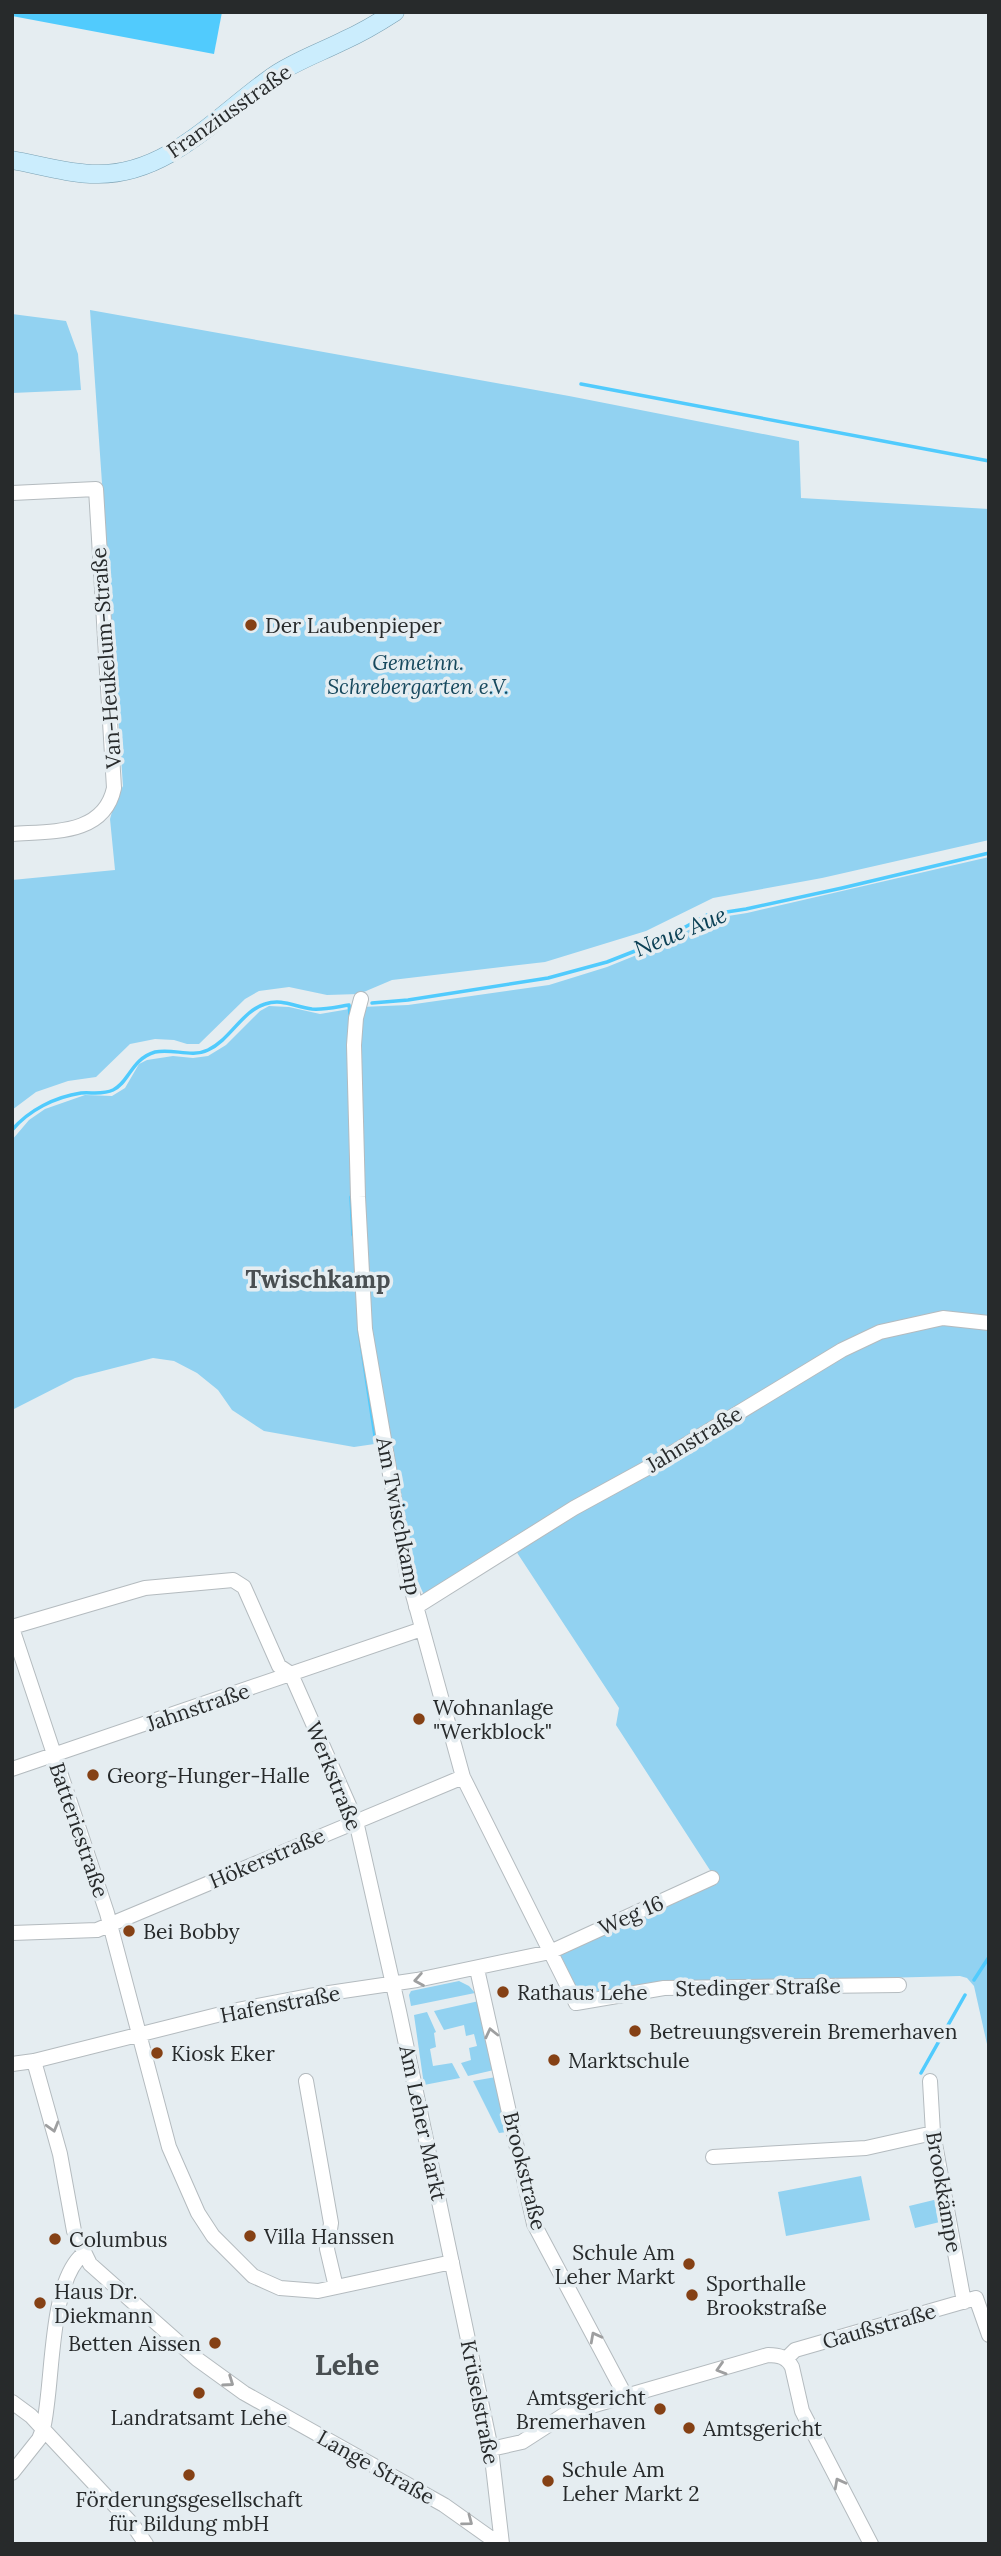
<svg xmlns="http://www.w3.org/2000/svg" width="1001" height="2556" font-family="Lora,serif">
<style>
.green{fill:#92d2f1}
.water{fill:#51cbfd}
.lines{fill:none;stroke-linecap:round;stroke-linejoin:round}
.stream{stroke:#51cbfd;stroke-width:3.5}
.minor-casing{stroke:#b4bbbf;stroke-width:16}
.major-casing{stroke:#7ba1b3;stroke-width:19}
.minor{stroke:#fff;stroke-width:14}
.major{stroke:#cbedfd;stroke-width:18}
.oneway{stroke:#9e9fa0}
.poi-dot{fill:#854115;stroke:#e5edf1;stroke-width:2.5}
.labels{text-anchor:middle;dominant-baseline:central;stroke-width:7;stroke-linejoin:round;paint-order:stroke}
.street-label{font-size:21px;fill:#272a2b;stroke:#e5edf1}
.poi-label{font-size:21px;fill:#272a2b;stroke:#e5edf1;text-anchor:start}
.park-label{font-size:21px;font-style:italic;fill:#17495e;stroke:#e5edf1}
.water-label{font-size:23px;font-style:italic;fill:#0b4055;stroke:#e5edf1}
.quarter-label{font-size:24px;font-weight:bold;fill:#494f52;stroke:#e5edf1}
.district-label{font-size:28px;font-weight:bold;fill:#494f52;stroke:#e5edf1}
</style>
<rect width="100%" height="100%" fill="#e5edf1"/>
<!-- green -->
<path class="green" d="M 90,310 L 569,396 L 799,441 L 801,498 L 989,509 L 989,840 L 822,878 L 713,898 L 646,931 L 545,962 L 392,980 L 359,994 L 327,995 L 289,987 L 259,991 L 245,999 L 199,1044 L 187,1044 L 174,1040 L 155,1039 L 130,1044 L 96,1077 L 68,1081 L 36,1092 L 12,1110 L 12,880 L 115,870 L 110,819 L 115,801 L 123,786 Z
M 12,314 L 66,321 L 78,354 L 81,390 L 12,393 Z
M 989,857 L 989,2053 L 974,1986 L 967,1978 L 960,1976 L 643,1984 L 580,1995 L 560,1954 L 717,1881 L 616,1725 L 619,1708 L 510,1542 L 424,1595 L 412,1568 L 388,1442 L 354,1447 L 264,1431 L 232,1410 L 218,1390 L 197,1373 L 174,1361 L 153,1358 L 75,1378 L 12,1410 L 12,1140 L 29,1120 L 45,1109 L 85,1095 L 112,1096 L 125,1088 L 139,1064 L 147,1060 L 173,1056 L 193,1058 L 208,1056 L 226,1045 L 260,1011 L 269,1006 L 289,1007 L 320,1014 L 361,1007 L 408,1005 L 549,985 L 607,967 L 659,946 L 709,919 L 747,913 Z
M 459,1981 L 469,1986 L 475,1993 L 411,2006 L 409,1995 L 411,1991 Z
M 479,2001 L 494,2070 L 468,2076 L 461,2063 L 471,2060 L 469,2048 L 477,2046 L 474,2034 L 466,2036 L 464,2025 L 444,2030 L 434,2011 Z
M 427,2012 L 436,2032 L 434,2033 L 436,2047 L 430,2049 L 433,2066 L 452,2063 L 460,2078 L 424,2085 L 414,2015 Z
M 496,2077 L 507,2132 L 499,2133 L 473,2081 Z
M 861,2176 L 870,2220 L 786,2236 L 778,2192 Z
M 938,2199 L 944,2221 L 915,2228 L 909,2206 Z"/>
<!-- water -->
<path class="water" d="M 12,12 L 222,12 L 214,54 L 12,16 Z"/>
<g class="lines">
<!-- stream -->
<path class="stream" d="M 581,384 L 989,461
M 372,1003 L 408,1000 L 548,978 L 607,962 L 658,942 L 707,915 L 746,909 L 842,888 L 989,853
M 12,1130 C 29,1110 55,1097 81,1093 C 91,1092 103,1095 113,1090 C 129,1083 131,1059 155,1052 C 173,1048 191,1058 208,1050 C 230,1040 242,1011 265,1004 C 282,998 295,1007 312,1009 C 324,1010 336,1007 349,1005 L 350,1014
M 351,1197 L 353,1235
M 359,1330 L 375,1436
M 974,1980 L 989,1957
M 921,2073 L 965,1995"/>
<defs>
<path id="minor" d="M 12,493 L 96,489 L 114,788 C 104,836 50,831 12,834
M 361,999 L 356,1018 L 354,1045 L 358,1197 L 365,1329 L 407,1573 L 463,1777 L 576,2003 L 664,1988 L 899,1985
M 416,1607 L 574,1508 L 649,1467 L 842,1350 L 880,1332 L 943,1318 L 989,1323
M 12,1627 L 145,1588 L 233,1580 L 244,1587 L 279,1666 L 291,1674 L 356,1821 L 399,2011 L 491,2449 L 502,2544
M 12,1628 L 107,1913 L 169,2147 L 198,2213 L 213,2236 L 253,2276 L 280,2288 L 318,2291 L 452,2262
M 12,1769 L 422,1629
M 12,1933 L 97,1930 L 463,1777
M 477,1969 L 534,2224 L 626,2397
M 34,2061 L 60,2154 L 74,2231 L 90,2264 L 197,2359 L 244,2393 L 444,2505 L 499,2544
M 12,2064 L 34,2061 L 237,2010 L 309,1996 L 417,1980 L 550,1952 L 712,1878
M 306,2081 L 331,2223 L 327,2249 L 336,2287
M 930,2081 L 933,2133 L 964,2302
M 713,2157 L 866,2148 L 933,2133
M 83,2254 C 48,2284 54,2383 43,2429 L 133,2525 L 146,2544
M 786,2359 L 795,2350 L 976,2298 L 989,2335
M 12,2402 L 31,2416 L 43,2429 L 39,2439 L 12,2473
M 491,2449 L 522,2442 L 567,2413 L 768,2355 C 779,2355 787,2357 792,2367 L 802,2411 L 871,2544"/>
<path id="major" d="M 12,160 C 40,165 69,174 97,174 C 168,175 218,115 272,77 C 293,62 319,53 343,41 C 361,33 378,23 395,12"/>
</defs>
<!-- minor casing -->
<use href="#minor" class="minor-casing"/>
<!-- major casing -->
<use href="#major" class="major-casing"/>
<!-- minor -->
<use href="#minor" class="minor"/>
<!-- major -->
<use href="#major" class="major"/>
</g>
<!-- one-way arrows -->
<defs><path id="oneway-chevron" d="M-2-3.5L2.5 0L-2 3.5" fill="none" stroke-width="1.6" stroke-linecap="round" stroke-linejoin="round" transform="scale(1.75)"/></defs>
<g class="oneway">
<use href="#oneway-chevron" transform="translate(419 1980) rotate(170)"/>
<use href="#oneway-chevron" transform="translate(491 2033) rotate(-103)"/>
<use href="#oneway-chevron" transform="translate(53 2127) rotate(74)"/>
<use href="#oneway-chevron" transform="translate(595 2337) rotate(-118)"/>
<use href="#oneway-chevron" transform="translate(721 2369) rotate(163)"/>
<use href="#oneway-chevron" transform="translate(229 2382) rotate(35)"/>
<use href="#oneway-chevron" transform="translate(839 2483) rotate(-118)"/>
<use href="#oneway-chevron" transform="translate(468 2521) rotate(37)"/>
</g>
<!-- markers -->
<g class="poi-dot">
<circle cx="251" cy="625" r="7"/>
<circle cx="419" cy="1719" r="7"/>
<circle cx="93" cy="1775" r="7"/>
<circle cx="129" cy="1931" r="7"/>
<circle cx="503" cy="1992" r="7"/>
<circle cx="635" cy="2031" r="7"/>
<circle cx="157" cy="2053" r="7"/>
<circle cx="554" cy="2060" r="7"/>
<circle cx="250" cy="2236" r="7"/>
<circle cx="55" cy="2239" r="7"/>
<circle cx="689" cy="2264" r="7"/>
<circle cx="692" cy="2295" r="7"/>
<circle cx="40" cy="2303" r="7"/>
<circle cx="215" cy="2343" r="7"/>
<circle cx="199" cy="2393" r="7"/>
<circle cx="660" cy="2409" r="7"/>
<circle cx="689" cy="2428" r="7"/>
<circle cx="189" cy="2475" r="7"/>
<circle cx="548" cy="2481" r="7"/>
</g>
<g class="labels">
<!-- street labels -->
<g class="street-label">
<text transform="translate(229 111) rotate(-35)">Franziusstraße</text>
<text transform="translate(106 658) rotate(-94)">Van-Heukelum-Straße</text>
<text transform="translate(694 1439) rotate(-31)">Jahnstraße</text>
<text transform="translate(399 1516) rotate(79)">Am Twischkamp</text>
<text transform="translate(198 1707) rotate(-19)">Jahnstraße</text>
<text transform="translate(334 1776) rotate(68)">Werkstraße</text>
<text transform="translate(79 1830) rotate(71)">Batteriestraße</text>
<text transform="translate(267 1858) rotate(-23)">Hökerstraße</text>
<text transform="translate(631 1915) rotate(-24)">Weg 16</text>
<text transform="translate(758 1987) rotate(-1)">Stedinger Straße</text>
<text transform="translate(280 2004) rotate(-11)">Hafenstraße</text>
<text transform="translate(423 2123) rotate(78)">Am Leher Markt</text>
<text transform="translate(525 2171) rotate(76)">Brookstraße</text>
<text transform="translate(944 2192) rotate(80)">Brookkämpe</text>
<text transform="translate(879 2326) rotate(-16)">Gaußstraße</text>
<text transform="translate(480 2402) rotate(79)">Krüselstraße</text>
<text transform="translate(376 2467) rotate(29)">Lange Straße</text>
</g>
<!-- poi labels -->
<g class="poi-label">
<text x="265" y="625">Der Laubenpieper</text>
<text x="433" y="1707">Wohnanlage<tspan x="433" dy="24">"Werkblock"</tspan></text>
<text x="107" y="1775">Georg-Hunger-Halle</text>
<text x="143" y="1931">Bei Bobby</text>
<text x="517" y="1992">Rathaus Lehe</text>
<text x="649" y="2031">Betreuungsverein Bremerhaven</text>
<text x="171" y="2053">Kiosk Eker</text>
<text x="568" y="2060">Marktschule</text>
<text x="264" y="2236">Villa Hanssen</text>
<text x="69" y="2239">Columbus</text>
<text x="675" y="2252" text-anchor="end">Schule Am<tspan x="675" dy="24">Leher Markt</tspan></text>
<text x="706" y="2283">Sporthalle<tspan x="706" dy="24">Brookstraße</tspan></text>
<text x="54" y="2291">Haus Dr.<tspan x="54" dy="24">Diekmann</tspan></text>
<text x="201" y="2343" text-anchor="end">Betten Aissen</text>
<text x="646" y="2397" text-anchor="end">Amtsgericht<tspan x="646" dy="24">Bremerhaven</tspan></text>
<text x="199" y="2417" text-anchor="middle">Landratsamt Lehe</text>
<text x="703" y="2428">Amtsgericht</text>
<text x="562" y="2469">Schule Am<tspan x="562" dy="24">Leher Markt 2</tspan></text>
<text x="189" y="2499" text-anchor="middle">Förderungsgesellschaft<tspan x="189" dy="24">für Bildung mbH</tspan></text>
</g>
<!-- park labels -->
<g class="park-label">
<text x="418" y="662">Gemeinn.<tspan x="418" dy="24">Schrebergarten e.V.</tspan></text>
</g>
<!-- water labels -->
<g class="water-label">
<text transform="translate(680 931) rotate(-22)">Neue Aue</text>
</g>
<!-- quarter labels -->
<g class="quarter-label">
<text x="318" y="1279">Twischkamp</text>
</g>
<!-- district labels -->
<g class="district-label">
<text x="347" y="2365">Lehe</text>
</g>
</g>
<!-- border -->
<rect width="1001" height="2556" fill="none" stroke="#272a2b" stroke-width="28"/>
</svg>
